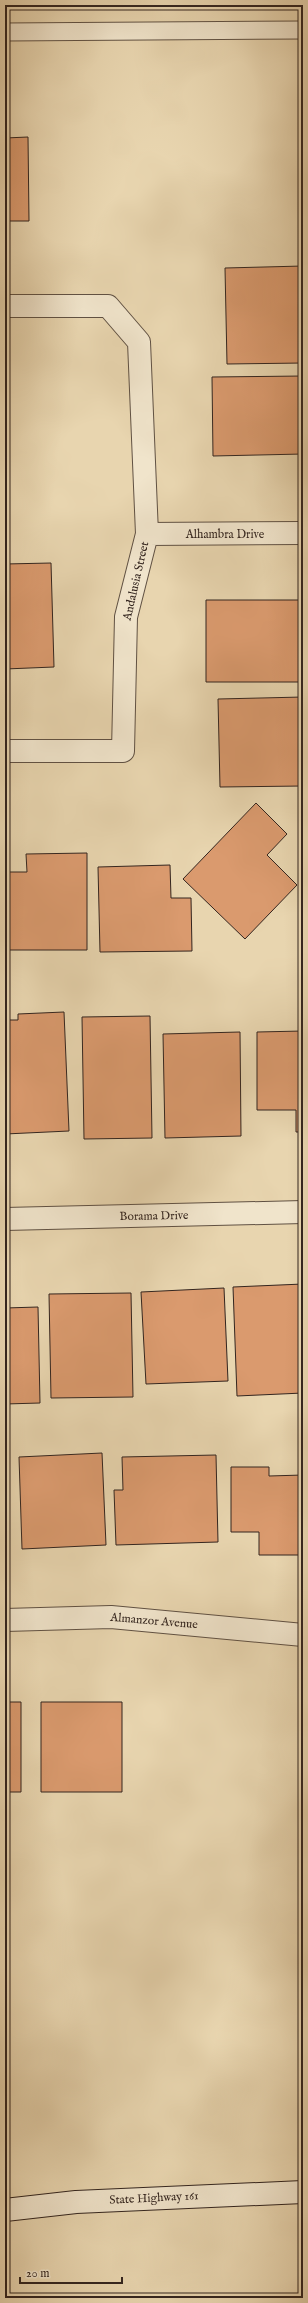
<svg xmlns="http://www.w3.org/2000/svg" width="308" height="2303" font-family="'IM FELL English',serif">
<style>
.building{fill:#da9a6e;stroke:#33251f}
.lines{fill:none;stroke-linecap:round;stroke-linejoin:round}
.service-casing{stroke:#605143;stroke-width:19}
.minor-casing{stroke:#605143;stroke-width:24}
.secondary-casing{stroke:#33251f;stroke-width:24}
.service{stroke:#f0e4cb;stroke-width:17}
.minor{stroke:#f0e4cb;stroke-width:22}
.secondary{stroke:#f0e4cb;stroke-width:22}
.labels{text-anchor:middle;dominant-baseline:central;stroke-width:4;stroke-linejoin:round;paint-order:stroke}
.street-label{font-size:12px;fill:#33251f;stroke:#f0e4cb}
</style>
<rect width="100%" height="100%" fill="#e8d5af"/>
<filter id="stains"><feTurbulence type="fractalNoise" baseFrequency=".005" numOctaves="4"/><feColorMatrix values="0 0 0 0 .2 0 0 0 0 .09 0 0 0 0 .02 0 0 0 .5 -.17"/></filter>
<radialGradient id="worn" r=".72"><stop offset=".6" stop-color="#630" stop-opacity="0"/><stop offset="1" stop-color="#630" stop-opacity=".3"/></radialGradient>
<!-- building -->
<path class="building" d="M 28,137 L 29,221 L 5,221 L 5,138 Z
M 303,266 L 303,363 L 227,364 L 225,268 Z
M 303,376 L 303,454 L 213,456 L 212,377 Z
M 51,563 L 54,667 L 5,669 L 5,564 Z
M 206,600 L 303,600 L 303,682 L 206,682 Z
M 303,697 L 303,786 L 220,787 L 218,699 Z
M 256,803 L 287,834 L 267,855 L 297,885 L 245,939 L 183,879 Z
M 87,853 L 87,950 L 5,950 L 5,872 L 27,872 L 26,854 Z
M 170,865 L 171,898 L 191,898 L 192,951 L 100,952 L 98,867 Z
M 64,1012 L 69,1131 L 5,1134 L 5,1020 L 18,1020 L 18,1014 Z
M 150,1016 L 152,1138 L 84,1139 L 82,1017 Z
M 303,1031 L 303,1132 L 296,1132 L 296,1110 L 257,1110 L 257,1032 Z
M 240,1032 L 241,1136 L 165,1138 L 163,1034 Z
M 303,1284 L 303,1393 L 237,1396 L 233,1287 Z
M 224,1288 L 228,1381 L 146,1384 L 141,1292 Z
M 131,1293 L 133,1397 L 51,1398 L 49,1294 Z
M 38,1307 L 40,1403 L 5,1404 L 5,1308 Z
M 102,1453 L 106,1545 L 22,1549 L 19,1457 Z
M 216,1455 L 218,1542 L 116,1545 L 114,1490 L 123,1490 L 122,1457 Z
M 231,1467 L 269,1467 L 269,1476 L 303,1475 L 303,1555 L 259,1555 L 259,1532 L 231,1532 Z
M 5,1702 L 21,1702 L 21,1792 L 5,1792 Z
M 41,1702 L 122,1702 L 122,1792 L 41,1792 Z"/>
<g class="lines">
<defs>
<path id="service" d="M 5,32 L 303,30"/>
<path id="minor" d="M 5,306 L 108,306 L 139,342 L 147,534 L 126,617 L 123,751 L 5,751
M 147,534 L 303,533
M 5,1219 L 303,1212
M 5,1620 L 111,1617 L 303,1635"/>
<path id="secondary" d="M 5,2210 L 76,2202 L 303,2192"/>
</defs>
<!-- service casing -->
<use href="#service" class="service-casing"/>
<!-- minor casing -->
<use href="#minor" class="minor-casing"/>
<!-- secondary casing -->
<use href="#secondary" class="secondary-casing"/>
<!-- service -->
<use href="#service" class="service"/>
<!-- minor -->
<use href="#minor" class="minor"/>
<!-- secondary -->
<use href="#secondary" class="secondary"/>
</g>
<g class="labels">
<!-- street labels -->
<g class="street-label">
<text x="225" y="534">Alhambra Drive</text>
<text transform="translate(136 581) rotate(-77)">Andalusia Street</text>
<text transform="translate(154 1216) rotate(-1)">Borama Drive</text>
<text transform="translate(154 1621) rotate(5)">Almanzor Avenue</text>
<text transform="translate(154 2198) rotate(-3)">State Highway 161</text>
</g>
</g>
<!-- margin -->
<rect width="308" height="2303" fill="none" stroke="#e8d5af" stroke-width="20"/>
<rect x="6" y="6" width="296" height="2291" fill="none" stroke="#33251f" stroke-width="2"/>
<rect x="10" y="10" width="288" height="2283" fill="none" stroke="#33251f"/>
<!-- scale -->
<path d="M20 2277v6h102v-6" fill="none" stroke="#33251f" stroke-width="2"/>
<text x="26" y="2277" font-size="12" fill="#33251f" stroke="#f0e4cb" stroke-width="3" paint-order="stroke">20 m</text>
<rect width="100%" height="100%" filter="url(#stains)"/>
<rect width="100%" height="100%" fill="url(#worn)"/>
</svg>
